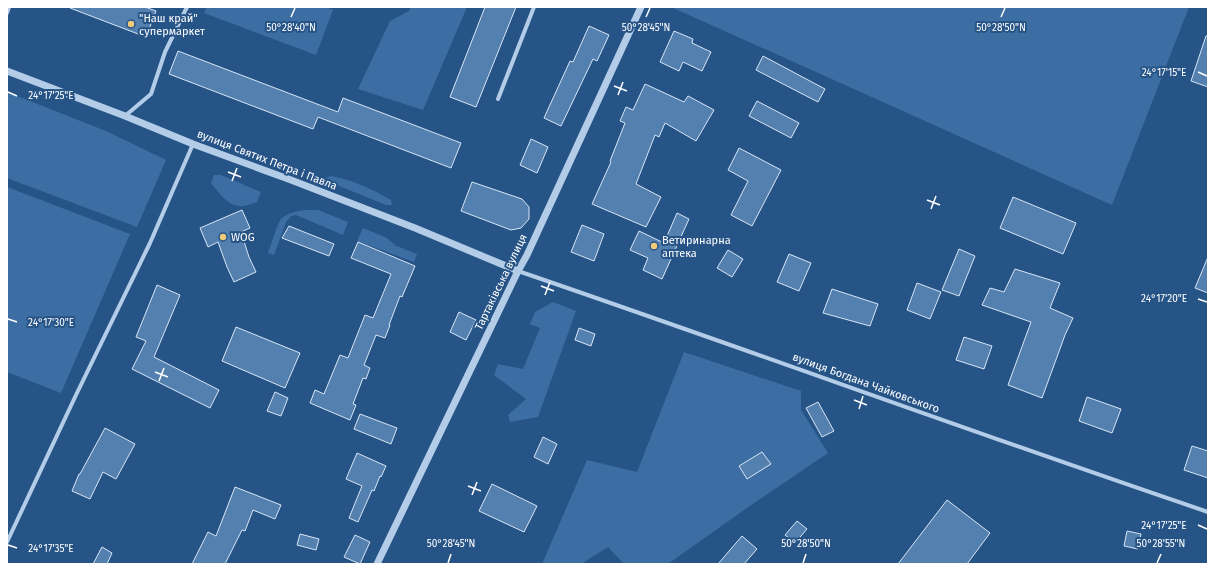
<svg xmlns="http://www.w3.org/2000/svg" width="1215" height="571" font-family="'Fira Sans',sans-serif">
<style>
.green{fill:#3c6ea3}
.building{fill:#5480b0;stroke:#d7e6f6}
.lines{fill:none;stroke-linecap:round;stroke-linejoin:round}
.minor{stroke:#b3cde8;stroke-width:4}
.tertiary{stroke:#b3cde8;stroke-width:7}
.ticks{fill:none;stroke:#fff;stroke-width:1.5}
.poi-dot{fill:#f0cb79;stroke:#275487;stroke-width:1.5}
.labels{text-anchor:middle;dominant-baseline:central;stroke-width:4;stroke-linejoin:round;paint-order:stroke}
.poi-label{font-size:11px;fill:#fff;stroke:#275487;text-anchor:start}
.street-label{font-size:11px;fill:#fff;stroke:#275487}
.ticks-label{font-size:10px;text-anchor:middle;fill:#fff;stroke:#275487;stroke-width:4;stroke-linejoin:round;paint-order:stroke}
</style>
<rect width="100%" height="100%" fill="#275487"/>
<!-- green -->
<path class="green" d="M 207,7 L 326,7 L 333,10 L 316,55 L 204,13 Z
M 411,7 L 467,7 L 423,110 L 358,89 L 390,21 L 409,11 Z
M 671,7 L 1189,7 L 1112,205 Z
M 7,92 L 106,131 L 166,160 L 137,227 L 7,178 Z
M 214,175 L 221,175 L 261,192 L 257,202 C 253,203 248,205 244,206 C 229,208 219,193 211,183 Z
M 331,176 C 354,180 372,189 391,200 L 392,205 L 386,205 L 322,179 Z
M 7,187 L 130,234 L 61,393 L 7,372 Z
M 305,210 L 318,210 L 348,222 L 343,235 L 296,215 L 291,216 L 286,222 L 274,255 L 268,253 C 271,245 277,225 281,219 C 287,213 298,211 305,210 Z
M 363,228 L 387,238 L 396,246 L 417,254 L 414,262 L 357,241 Z
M 553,302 L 576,311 L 538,417 L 510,422 L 508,415 L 526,399 L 494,375 L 498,364 L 523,369 L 540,328 L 530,324 L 535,312 Z
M 684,352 L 801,391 L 801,410 L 828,453 L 744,510 L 668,564 L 624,564 L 608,547 L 581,564 L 542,564 L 587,460 L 637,472 Z"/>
<!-- building -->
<path class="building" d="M 70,7 L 145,7 L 156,11 L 146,37 L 70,8 Z
M 485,7 L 516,7 L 476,107 L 450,97 Z
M 589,26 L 609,35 L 597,61 L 593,59 L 561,126 L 544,118 L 570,61 L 573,62 Z
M 674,31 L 693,39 L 692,43 L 711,52 L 702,71 L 683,62 L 679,71 L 660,62 Z
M 1206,36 L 1208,36 L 1208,87 L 1191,81 Z
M 178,51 L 338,112 L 343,98 L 461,143 L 451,168 L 318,117 L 313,129 L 169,74 Z
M 763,56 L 825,89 L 818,102 L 756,70 Z
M 645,84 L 684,102 L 688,96 L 714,110 L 696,141 L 665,123 L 659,137 L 655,135 L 636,184 L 661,197 L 646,227 L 592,204 L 611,162 L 610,161 L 625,123 L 620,121 L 626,107 L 633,110 Z
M 757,101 L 799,123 L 791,138 L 749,116 Z
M 531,139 L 548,147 L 537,173 L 520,165 Z
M 739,148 L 781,170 L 752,226 L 731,215 L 748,181 L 728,170 Z
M 472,182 L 522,199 L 529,207 L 529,219 L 521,228 L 511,230 L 461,211 Z
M 1013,197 L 1076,223 L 1063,254 L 1000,228 Z
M 242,210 L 250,228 L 241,232 L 249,257 L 256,272 L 234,282 L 227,267 L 218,242 L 208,247 L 200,228 Z
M 677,213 L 689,219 L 662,279 L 643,270 L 648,258 L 630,250 L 639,231 L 664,243 Z
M 582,225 L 604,234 L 594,261 L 571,252 Z
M 289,226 L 334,244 L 329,256 L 282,238 Z
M 358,242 L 415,266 L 402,297 L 400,296 L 389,325 L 390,325 L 385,338 L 376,335 L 364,365 L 370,368 L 366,379 L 363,378 L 353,404 L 356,405 L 350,420 L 310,403 L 315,390 L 324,394 L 340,355 L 348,358 L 365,315 L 373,318 L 391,274 L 351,258 Z
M 959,249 L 975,256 L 959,296 L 942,290 Z
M 728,250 L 743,259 L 732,277 L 717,268 Z
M 789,254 L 811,263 L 799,291 L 777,282 Z
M 1208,257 L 1208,293 L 1195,288 Z
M 1015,269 L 1060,283 L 1050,308 L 1073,318 L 1065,335 L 1042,398 L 1008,385 L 1031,322 L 982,305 L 990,288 L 1004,292 Z
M 917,283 L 941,292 L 930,319 L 907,310 Z
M 157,285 L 180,295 L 154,357 L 219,390 L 210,408 L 132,369 L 146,341 L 136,337 Z
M 832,289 L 878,304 L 870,326 L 823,313 Z
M 459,312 L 476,320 L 466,340 L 450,332 Z
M 236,327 L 300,353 L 285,388 L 222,361 Z
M 579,328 L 595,334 L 591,346 L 575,340 Z
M 964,337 L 992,346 L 984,369 L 956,360 Z
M 275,392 L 288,398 L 281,416 L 267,411 Z
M 1087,397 L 1121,409 L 1112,433 L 1079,421 Z
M 818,402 L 834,431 L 822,437 L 806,408 Z
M 360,414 L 397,428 L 391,444 L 354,429 Z
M 105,428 L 135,444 L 116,479 L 103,472 L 90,499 L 72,491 L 79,474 L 80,474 Z
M 543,437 L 557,444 L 548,464 L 534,457 Z
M 1192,446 L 1208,451 L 1208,478 L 1184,470 Z
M 762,452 L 771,464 L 747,479 L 739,466 Z
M 357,453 L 386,466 L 381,477 L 380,476 L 374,491 L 372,490 L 358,522 L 349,518 L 362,486 L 346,479 Z
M 492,484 L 537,506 L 524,532 L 479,511 Z
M 235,487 L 281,505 L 275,519 L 253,510 L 245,531 L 242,530 L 225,564 L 192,564 L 208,532 L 216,536 Z
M 947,500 L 990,533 L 967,564 L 898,564 Z
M 797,521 L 807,529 L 795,543 L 785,535 Z
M 1127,531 L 1141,534 L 1138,549 L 1124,546 Z
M 300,534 L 319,539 L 316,550 L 297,545 Z
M 355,535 L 370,542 L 360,564 L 344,557 Z
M 742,536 L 757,549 L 744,564 L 718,564 Z
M 102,547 L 112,553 L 107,564 L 93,564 Z"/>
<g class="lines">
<!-- minor -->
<path class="minor" d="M 7,13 L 9,7
M 498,99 L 534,7
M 125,116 L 151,94 L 165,52 L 187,7
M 518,271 C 749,350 977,434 1208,512
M 7,542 L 76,395 L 150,243 L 193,144"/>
<!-- tertiary -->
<path class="tertiary" d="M 7,71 L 125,116 L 193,144 L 291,180 L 415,228 L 518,271
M 377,564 L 518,271 L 527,255 L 641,7"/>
</g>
<!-- ticks -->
<path class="ticks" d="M 291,17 L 295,8M 646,17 L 650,8M 1001,17 L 1005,8M 1198,72 L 1207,76M 614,86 L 627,91M 8,92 L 17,96M 618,95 L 623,82M 228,172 L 241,177M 232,181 L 237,168M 927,200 L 940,205M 931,209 L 936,196M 541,286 L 554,291M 545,295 L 550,282M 1198,299 L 1207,302M 8,319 L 17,322M 155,372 L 168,377M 159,381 L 164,368M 854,400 L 867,405M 859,409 L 863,396M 468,486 L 481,491M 472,495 L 477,482M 1198,525 L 1207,529M 8,545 L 17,548M 448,563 L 451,554M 803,563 L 806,554M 1157,563 L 1161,554"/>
<!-- markers -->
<g class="poi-dot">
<circle cx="131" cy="24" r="4"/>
<circle cx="223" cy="237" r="4"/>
<circle cx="654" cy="246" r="4"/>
</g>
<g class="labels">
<!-- poi labels -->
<g class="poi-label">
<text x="139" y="18">"Наш край"<tspan x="139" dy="13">супермаркет</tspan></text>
<text x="231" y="237">WOG</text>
<text x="662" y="240">Ветиринарна<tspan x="662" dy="13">аптека</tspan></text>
</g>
<!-- street labels -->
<g class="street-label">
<text transform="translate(267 160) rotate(21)">вулиця Святих Петра і Павла</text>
<text transform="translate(501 282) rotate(-64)">Тартаківська вулиця</text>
<text transform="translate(866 383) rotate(20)">вулиця Богдана Чайковського</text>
</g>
</g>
<g class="ticks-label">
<text x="291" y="31">50°28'40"N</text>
<text x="646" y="31">50°28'45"N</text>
<text x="1001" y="31">50°28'50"N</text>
<text x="1164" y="76">24°17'15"E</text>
<text x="51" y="99">24°17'25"E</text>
<text x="1164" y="302">24°17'20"E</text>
<text x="51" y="326">24°17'30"E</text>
<text x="1164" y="529">24°17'25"E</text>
<text x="451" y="547">50°28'45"N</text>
<text x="806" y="547">50°28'50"N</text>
<text x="1161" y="547">50°28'55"N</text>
<text x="51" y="552">24°17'35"E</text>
</g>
<!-- border -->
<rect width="1215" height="571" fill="none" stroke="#ffffff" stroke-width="16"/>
</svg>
